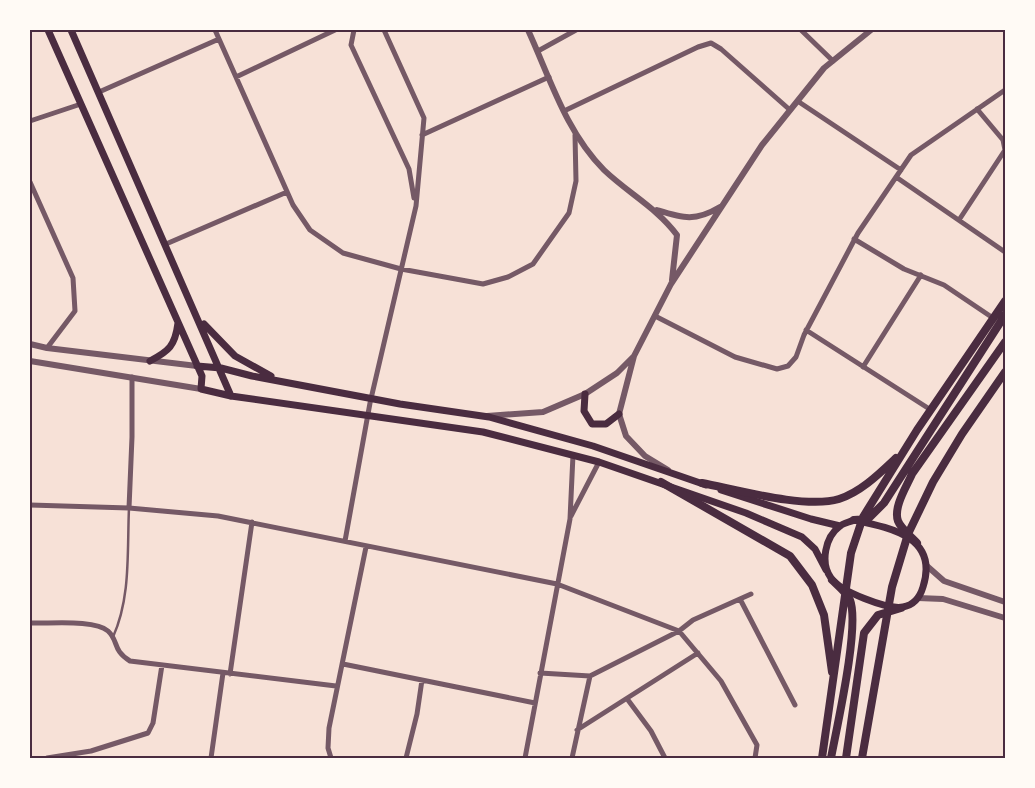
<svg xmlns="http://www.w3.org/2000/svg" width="1035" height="788" font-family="'Nunito Sans',sans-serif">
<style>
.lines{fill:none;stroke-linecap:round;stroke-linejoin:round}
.service{stroke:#755966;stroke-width:2.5}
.minor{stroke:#755966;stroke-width:5}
.tertiary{stroke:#755966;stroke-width:6}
.secondary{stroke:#4a2c40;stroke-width:7}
.primary{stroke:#4a2c40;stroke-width:8}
.neatline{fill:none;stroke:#4a2c40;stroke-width:2}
</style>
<rect width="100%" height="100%" fill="#f7e1d7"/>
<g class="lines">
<!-- service -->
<path class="service" d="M 113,637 C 131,597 127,552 129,508"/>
<!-- minor -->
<path class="minor" d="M 215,30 L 293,205 L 310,230 L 343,253 L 401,269 L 483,284 L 508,277 L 533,264 L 569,213 L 576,181 L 575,135
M 354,30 L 351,45 L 409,169 L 414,198
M 801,30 L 833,61
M 538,51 L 576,30
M 236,77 L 335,30
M 99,92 L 219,39
M 799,102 L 901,170
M 564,111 L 698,47 L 711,43 L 721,49 L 790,110
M 30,121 L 81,104
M 422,135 L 549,77
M 896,177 L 1005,252
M 30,182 L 73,278 L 75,311 L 47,348
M 959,220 L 1005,150 L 1003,140 L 977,109
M 854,239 L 904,269 L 944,285 L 993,318
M 166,244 L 287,192
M 655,316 L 735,357 L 777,369 L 788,366 L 796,357 L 804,335 L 858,233 L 911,155 L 1005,90
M 806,330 L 931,410
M 863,367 L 921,275
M 30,505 L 129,508 L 218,516 L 557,584 L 679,631 L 721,681 L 757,745 L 755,758
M 129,508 L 132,437 L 132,377
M 571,516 L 599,462
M 345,541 L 370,403 L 416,206 L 424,118 L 384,30
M 740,599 L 795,705
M 30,623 C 48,624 95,619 108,631 C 119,641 112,650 130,661 L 336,686
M 343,664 L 535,703
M 540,673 L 590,676 L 679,631 L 693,620 L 751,594
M 230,674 L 252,522
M 628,700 L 651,731 L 665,758
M 577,730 L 698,653
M 47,758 L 91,751 L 148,733 L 153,723 L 162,665
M 211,758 L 223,673
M 331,758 L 328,748 L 329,728 L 366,547
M 406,758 L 417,714 L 422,680
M 525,758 L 570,519 L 573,455
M 572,758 L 590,676"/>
<!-- tertiary -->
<path class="tertiary" d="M 528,30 C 550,78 566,132 604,170 C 628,193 657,208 677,235 L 672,280
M 657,210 C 683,218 695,222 720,207
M 30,344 L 47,348 L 197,366
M 30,361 L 201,389
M 487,416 L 543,412 L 585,394 L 617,373 L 633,357
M 668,470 L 645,456 L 626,436 L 619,414 L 634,356 L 671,284 L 762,145 L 824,68 L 871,30
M 927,566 L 944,581 L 1005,602
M 918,598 L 943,599 L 1005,618"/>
<!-- secondary -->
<path class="secondary" d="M 48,30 L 202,376 L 201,389 L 231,396 L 483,432 L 599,462 L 746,513 L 802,537 L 815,549 L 826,570
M 71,30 L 231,396
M 204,324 L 235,356 L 271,376
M 150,361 C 169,351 175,346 178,323
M 197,366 L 221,368 L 252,376 L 400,404 L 489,417 L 593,446 L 706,485
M 585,394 L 584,411 L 592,424 L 606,424 L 619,414
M 721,490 L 811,519 L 840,526
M 854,520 C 891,528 939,537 923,587 C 920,597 914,605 903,607 C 888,610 839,591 831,578 C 820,563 825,537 840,526 C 843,523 850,522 854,520 Z"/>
<!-- primary -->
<path class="primary" d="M 661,482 L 790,556 L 812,585 L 824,615 L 832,672
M 702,483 C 738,490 806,509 839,499 C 861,492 880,473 896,458
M 854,520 L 868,519 L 884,503 L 1005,315
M 917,543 C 912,537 901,529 898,521 C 893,507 907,486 912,474 L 1005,342
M 822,758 L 851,553 L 863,517 L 917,430 L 1005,301
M 831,758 C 837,726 860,626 850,600 C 847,593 837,585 832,580
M 846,758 L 864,633 L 878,615 L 901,608
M 862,758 L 892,587 L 908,534 L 933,482 L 962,434 L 1005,372"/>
</g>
<!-- border -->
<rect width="1035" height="788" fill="none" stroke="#fffaf5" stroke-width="62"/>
<rect x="31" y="31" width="973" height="726" class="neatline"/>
</svg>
